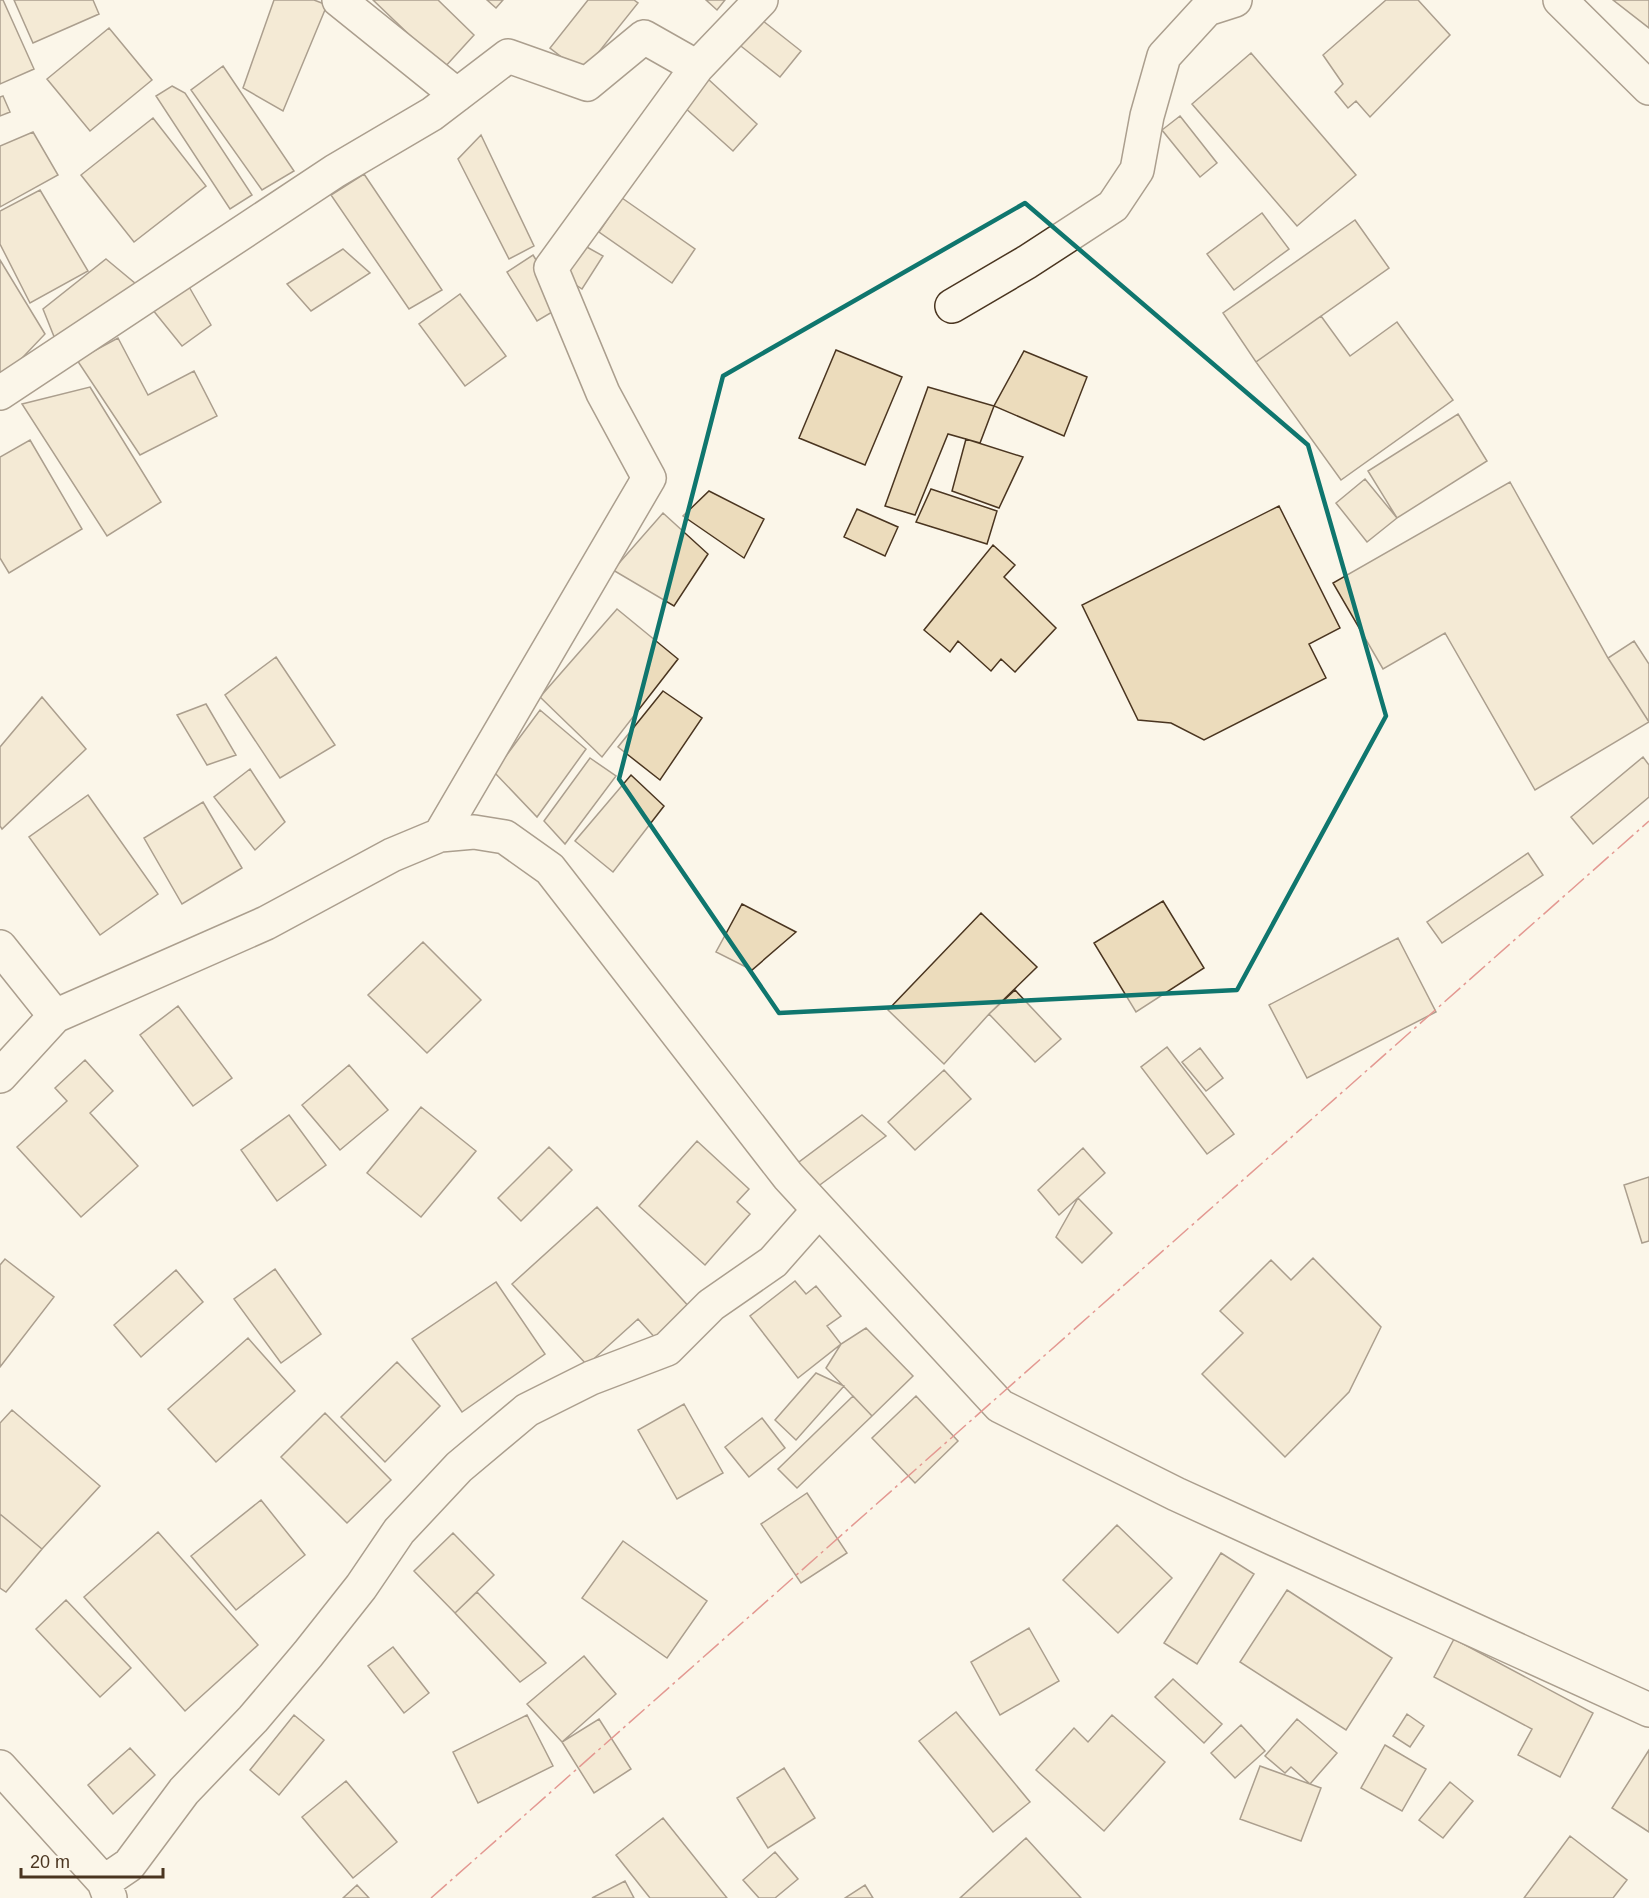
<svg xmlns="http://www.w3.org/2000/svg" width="1649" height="1898" font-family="Arial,sans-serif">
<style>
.building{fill:#ecdcbc;stroke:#4a3520;stroke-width:1.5}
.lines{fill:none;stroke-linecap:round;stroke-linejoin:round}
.street-casing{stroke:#4a3520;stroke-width:36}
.street{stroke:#fbf6e9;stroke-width:33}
.power{stroke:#c62828;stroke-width:1.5;stroke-dasharray:21 4.5 3 4.5;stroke-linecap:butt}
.marked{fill:none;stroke:#0f766e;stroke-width:4.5;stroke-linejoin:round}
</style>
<rect width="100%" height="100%" fill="#fbf6e9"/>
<!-- building -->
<path class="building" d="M 0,0 L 3,0 L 34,69 L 0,84 Z
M 14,0 L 93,0 L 99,14 L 33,43 Z
M 274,0 L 314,0 L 327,5 L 283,111 L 243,88 Z
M 373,0 L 438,0 L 474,35 L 444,68 Z
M 487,0 L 503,0 L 496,8 Z
M 588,0 L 634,0 L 638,3 L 582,73 L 550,48 Z
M 706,0 L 725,0 L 717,10 Z
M 1386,0 L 1418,0 L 1450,35 L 1370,117 L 1356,101 L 1348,108 L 1335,92 L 1343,84 L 1323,55 Z
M 1613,0 L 1649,0 L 1649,28 Z
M 758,17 L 801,51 L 780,77 L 737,43 Z
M 109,28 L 152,80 L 90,131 L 47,79 Z
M 1251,53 L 1356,175 L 1297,226 L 1192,104 Z
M 223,66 L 294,171 L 262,190 L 191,90 Z
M 708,79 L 757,124 L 733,151 L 683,106 Z
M 172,86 L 185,93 L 252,195 L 230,209 L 156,96 Z
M 3,96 L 10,112 L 0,116 L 0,97 Z
M 1180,116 L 1217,163 L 1200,177 L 1162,130 Z
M 153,118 L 206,186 L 134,242 L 81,175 Z
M 33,132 L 58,175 L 0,207 L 0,146 Z
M 481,135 L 534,246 L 509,259 L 458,159 Z
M 364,174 L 442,290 L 409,309 L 331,195 Z
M 40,190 L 88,271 L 30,303 L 0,244 L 0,211 Z
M 622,198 L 695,249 L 672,283 L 599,232 Z
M 1262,213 L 1289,249 L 1234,290 L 1207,254 Z
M 1355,220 L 1389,268 L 1256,362 L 1223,313 Z
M 585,246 L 603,256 L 582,289 L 564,277 Z
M 343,249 L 370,273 L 311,311 L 287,284 Z
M 533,255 L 564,305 L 537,321 L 507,272 Z
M 106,259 L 136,284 L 57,344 L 43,309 Z
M 0,260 L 45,334 L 3,378 L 0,374 Z
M 188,285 L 211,325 L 182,346 L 148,304 Z
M 460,294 L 506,356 L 465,386 L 419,324 Z
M 1321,316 L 1350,356 L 1397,322 L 1453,400 L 1341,480 L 1256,362 Z
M 118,338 L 148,395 L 194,371 L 217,416 L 140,455 L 77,360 Z
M 836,350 L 902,377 L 865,465 L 799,438 Z
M 1024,351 L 1087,377 L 1064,436 L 994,406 Z
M 90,387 L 161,502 L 107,536 L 22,404 Z
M 928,387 L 994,406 L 980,443 L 948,434 L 915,515 L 885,506 Z
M 1458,414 L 1487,461 L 1397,518 L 1368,471 Z
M 966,439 L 1023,457 L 999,508 L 952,491 Z
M 30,440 L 82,529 L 9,573 L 0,558 L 0,457 Z
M 1365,479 L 1397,518 L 1367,542 L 1336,503 Z
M 1510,482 L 1608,658 L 1649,722 L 1535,790 L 1445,633 L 1383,669 L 1333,583 Z
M 931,489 L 997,511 L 987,544 L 916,522 Z
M 709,491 L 764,519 L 744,558 L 683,516 Z
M 1279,506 L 1340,628 L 1309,644 L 1326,678 L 1204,740 L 1171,723 L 1138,720 L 1082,605 Z
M 857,509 L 898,527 L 885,556 L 844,537 Z
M 663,513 L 708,554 L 674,606 L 613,570 Z
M 993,545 L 1015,565 L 1004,577 L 1056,628 L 1015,672 L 1001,659 L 991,671 L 958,641 L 950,652 L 924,630 Z
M 617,609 L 678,659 L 602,757 L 540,697 Z
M 1634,641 L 1649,664 L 1649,722 L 1608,658 Z
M 276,657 L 335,745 L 280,778 L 225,695 Z
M 663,691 L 702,718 L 660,780 L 618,747 Z
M 42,697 L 86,749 L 2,829 L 0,826 L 0,747 Z
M 206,704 L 236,755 L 207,765 L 177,715 Z
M 540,710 L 586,749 L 537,817 L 494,772 Z
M 1643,757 L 1649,765 L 1649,797 L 1593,844 L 1571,817 Z
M 590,758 L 616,776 L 565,844 L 544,821 Z
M 250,769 L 285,822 L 255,850 L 214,797 Z
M 631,775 L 664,806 L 613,872 L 575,841 Z
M 88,795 L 158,894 L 100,935 L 29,837 Z
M 203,802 L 242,868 L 182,904 L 144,838 Z
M 1528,853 L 1543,875 L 1442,943 L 1427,922 Z
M 1163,901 L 1204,968 L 1136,1012 L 1094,943 Z
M 742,904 L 796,932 L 752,970 L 716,952 Z
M 981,913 L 1037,967 L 989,1014 L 944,1064 L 888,1010 Z
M 1398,938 L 1436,1012 L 1307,1078 L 1269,1005 Z
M 423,942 L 481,1000 L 427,1053 L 368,995 Z
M 1015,990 L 1061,1039 L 1035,1062 L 989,1014 Z
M 178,1006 L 232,1078 L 193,1106 L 140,1035 Z
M 1167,1047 L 1234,1134 L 1207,1154 L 1141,1067 Z
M 1200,1048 L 1223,1078 L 1206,1091 L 1182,1062 Z
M 85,1060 L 113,1091 L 90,1113 L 138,1166 L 81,1217 L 17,1147 L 67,1101 L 55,1088 Z
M 349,1065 L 388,1110 L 340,1150 L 302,1105 Z
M 944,1070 L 971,1099 L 915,1150 L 888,1122 Z
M 421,1107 L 476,1151 L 421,1217 L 367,1173 Z
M 289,1115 L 326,1165 L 277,1201 L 241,1150 Z
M 862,1115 L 886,1136 L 813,1190 L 795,1165 Z
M 697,1141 L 749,1189 L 737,1202 L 750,1214 L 705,1265 L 639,1206 Z
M 549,1147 L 572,1170 L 521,1221 L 498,1198 Z
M 1083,1148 L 1105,1173 L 1059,1215 L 1038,1190 Z
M 1649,1177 L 1649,1241 L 1642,1243 L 1624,1185 Z
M 1078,1198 L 1112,1233 L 1082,1263 L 1056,1237 Z
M 597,1207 L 693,1311 L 659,1342 L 638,1319 L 587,1365 L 512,1284 Z
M 1313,1258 L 1381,1327 L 1349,1392 L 1285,1457 L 1202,1374 L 1243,1333 L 1220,1311 L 1271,1260 L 1291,1280 Z
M 5,1259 L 54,1297 L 0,1367 L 0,1265 Z
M 275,1269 L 321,1334 L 281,1363 L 234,1299 Z
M 176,1270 L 203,1302 L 141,1357 L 114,1325 Z
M 795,1281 L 806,1294 L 816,1286 L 841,1316 L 827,1326 L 841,1344 L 798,1378 L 750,1316 Z
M 496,1282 L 545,1354 L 462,1412 L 412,1339 Z
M 866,1328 L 913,1376 L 872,1416 L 826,1368 L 841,1344 Z
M 248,1338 L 295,1391 L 216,1462 L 168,1409 Z
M 397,1362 L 440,1406 L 385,1462 L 341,1417 Z
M 816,1373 L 844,1386 L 796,1440 L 775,1420 Z
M 853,1396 L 872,1416 L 797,1488 L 778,1469 Z
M 916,1396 L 958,1441 L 915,1483 L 872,1438 Z
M 684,1404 L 723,1473 L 677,1499 L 638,1430 Z
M 12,1410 L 100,1486 L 42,1549 L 0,1514 L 0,1423 Z
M 325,1413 L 391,1480 L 347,1523 L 281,1457 Z
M 762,1418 L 785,1448 L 749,1477 L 725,1447 Z
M 807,1493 L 847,1553 L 801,1583 L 761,1524 Z
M 261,1500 L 305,1555 L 236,1610 L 191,1556 Z
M 0,1514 L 42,1549 L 6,1592 L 0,1588 Z
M 1117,1525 L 1172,1578 L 1118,1633 L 1063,1580 Z
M 158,1532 L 258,1645 L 185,1711 L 84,1597 Z
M 453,1533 L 494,1575 L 455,1613 L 414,1571 Z
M 623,1541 L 707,1601 L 667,1658 L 582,1598 Z
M 1221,1553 L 1254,1574 L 1197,1664 L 1164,1643 Z
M 1287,1590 L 1392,1658 L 1346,1730 L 1240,1662 Z
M 477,1592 L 546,1663 L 520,1682 L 455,1613 Z
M 66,1600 L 131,1668 L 100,1697 L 36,1629 Z
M 1029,1628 L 1059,1681 L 1000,1715 L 971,1662 Z
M 1454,1639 L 1593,1713 L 1560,1777 L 1518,1755 L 1532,1729 L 1434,1677 Z
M 393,1647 L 429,1693 L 404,1713 L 368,1666 Z
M 584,1656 L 616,1694 L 562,1742 L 527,1704 Z
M 1173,1679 L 1222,1724 L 1204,1743 L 1155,1697 Z
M 956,1712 L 1030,1802 L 993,1832 L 919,1741 Z
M 1407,1714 L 1424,1726 L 1410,1747 L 1393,1736 Z
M 294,1715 L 324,1740 L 279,1795 L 250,1770 Z
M 527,1715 L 553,1766 L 478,1803 L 453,1752 Z
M 1112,1715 L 1165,1762 L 1104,1831 L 1036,1770 L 1074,1728 L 1088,1742 Z
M 599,1719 L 631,1769 L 594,1793 L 562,1742 Z
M 1297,1719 L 1337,1753 L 1310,1784 L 1291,1767 L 1285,1773 L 1265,1756 Z
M 1241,1725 L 1265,1751 L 1235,1778 L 1211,1753 Z
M 1385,1745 L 1426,1769 L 1402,1811 L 1361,1788 Z
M 130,1748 L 155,1775 L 113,1814 L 88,1785 Z
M 1649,1750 L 1649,1832 L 1612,1808 Z
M 1260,1766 L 1321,1788 L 1301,1841 L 1240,1819 Z
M 784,1768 L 815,1818 L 768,1848 L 737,1798 Z
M 346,1781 L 397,1842 L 353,1878 L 302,1817 Z
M 1450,1782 L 1473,1801 L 1443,1838 L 1419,1820 Z
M 663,1818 L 727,1898 L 650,1898 L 616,1855 Z
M 1570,1836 L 1627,1880 L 1613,1898 L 1524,1898 Z
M 1026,1838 L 1081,1898 L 960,1898 Z
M 775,1852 L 798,1879 L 775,1898 L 759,1898 L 743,1880 Z
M 625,1881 L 634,1898 L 592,1898 Z
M 357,1885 L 369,1898 L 343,1898 Z
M 865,1885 L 873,1898 L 845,1898 Z"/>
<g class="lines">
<defs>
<path id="street" d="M 339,0 L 457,95
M 1560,0 L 1649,88
M 952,306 L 1027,262 L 1113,206 L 1137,170 L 1147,116 L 1164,56 L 1207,9 L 1235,0
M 0,393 L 335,171 L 432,114 L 508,56 L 587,84 L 644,37 L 697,67 L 761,0
M 440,835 L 649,478 L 603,393 L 551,268 L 697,67
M 0,947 L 55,1016
M 0,1076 L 55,1016 L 266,923 L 392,855 L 440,835 L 474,832 L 505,837 L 550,869 L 788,1176 L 1000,1406 L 1176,1494 L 1649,1710
M 0,1767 L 104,1882 L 110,1898
M 104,1882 L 129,1865 L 184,1791 L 253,1719 L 308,1654 L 361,1587 L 399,1531 L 459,1467 L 527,1410 L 591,1378 L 667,1349 L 711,1305 L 773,1262 L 818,1211"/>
</defs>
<!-- street casing -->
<use href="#street" class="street-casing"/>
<!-- street -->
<use href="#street" class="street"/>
<!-- power -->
<path class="power" d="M 431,1898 L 1649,821"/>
</g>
<!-- marked area -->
<path d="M0 0H1649V1898H0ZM 1025,203 L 1308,445 L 1386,716 L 1237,990 L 779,1013 L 619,779 L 723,376 Z" fill="#fbf6e9" fill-opacity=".55" fill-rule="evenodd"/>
<path class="marked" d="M 1025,203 L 1308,445 L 1386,716 L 1237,990 L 779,1013 L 619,779 L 723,376 Z"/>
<!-- scale -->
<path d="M21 1868v9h142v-9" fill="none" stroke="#4a3520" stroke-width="3"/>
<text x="30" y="1868" font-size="18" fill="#4a3520" stroke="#fbf6e9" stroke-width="4.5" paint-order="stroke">20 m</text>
</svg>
